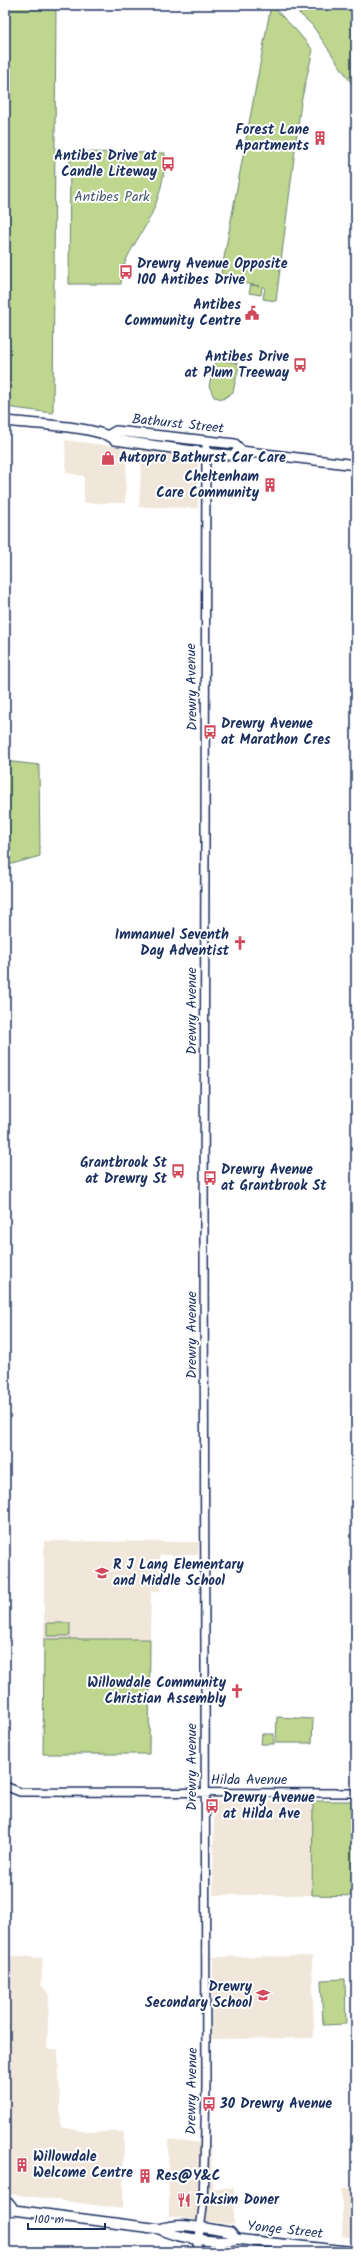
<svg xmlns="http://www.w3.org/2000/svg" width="361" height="2257" font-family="Kalam,sans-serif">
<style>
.built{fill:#f0e7da}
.green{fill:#bed68d;stroke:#6c8276}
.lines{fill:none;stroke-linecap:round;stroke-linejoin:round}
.minor-casing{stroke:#1b2f5e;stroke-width:10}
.major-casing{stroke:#1b2f5e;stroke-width:12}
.minor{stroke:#fff;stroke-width:7}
.major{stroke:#fff;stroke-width:9}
.labels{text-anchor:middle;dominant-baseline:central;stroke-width:4;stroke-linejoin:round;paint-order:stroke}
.poi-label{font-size:14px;font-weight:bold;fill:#1b2f5e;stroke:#fff;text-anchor:start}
.park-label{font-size:14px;fill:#44596a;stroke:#fff}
.street-label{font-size:14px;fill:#1b2f5e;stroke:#fff}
</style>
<rect width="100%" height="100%" fill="#fff"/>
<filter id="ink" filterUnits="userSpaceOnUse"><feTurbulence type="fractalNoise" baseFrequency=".025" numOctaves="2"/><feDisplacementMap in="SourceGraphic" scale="8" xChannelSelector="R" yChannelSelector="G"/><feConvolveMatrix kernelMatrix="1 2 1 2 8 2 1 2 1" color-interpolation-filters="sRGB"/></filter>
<g filter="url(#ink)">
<!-- built -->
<path class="built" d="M 65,440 L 127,448 L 125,503 L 84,503 L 84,476 L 66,473 Z
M 142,449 L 198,458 L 198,508 L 139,507 Z
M 44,1541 L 199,1542 L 198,1555 L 160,1555 L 160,1591 L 151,1591 L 150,1639 L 44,1639 Z
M 214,1801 L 313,1801 L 312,1895 L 213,1895 Z
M 12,1956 L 43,1958 L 41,1985 L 49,1994 L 47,2049 L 58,2049 L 61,2127 L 87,2132 L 124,2132 L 123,2209 L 5,2193 L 5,1966 Z
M 312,1956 L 314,2038 L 211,2039 L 213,1957 Z
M 168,2139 L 211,2144 L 212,2188 L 234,2188 L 234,2225 L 169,2216 Z
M 356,2188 L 356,2238 L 342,2236 L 342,2189 Z"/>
<!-- green -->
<path class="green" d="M 5,5 L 56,5 L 53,413 L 5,407 Z
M 271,5 L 295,29 L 313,50 L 301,102 L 276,301 L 263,299 L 265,287 L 262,287 L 261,295 L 249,293 L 251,285 L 259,286 L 238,282 L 239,277 L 221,274 Z
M 290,5 L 356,5 L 356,90 L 312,25 Z
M 70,152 L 165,153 C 165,178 159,201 147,223 C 136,244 121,260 121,284 L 69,284 Z
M 219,359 L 237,363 L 239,366 L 233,392 L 223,399 L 214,397 L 209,386 L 215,361 Z
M 5,761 L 39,765 L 40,856 L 5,866 Z
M 47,1623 L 70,1623 L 70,1636 L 47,1636 Z
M 44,1639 L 150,1639 L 149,1754 L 43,1754 Z
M 277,1717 L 313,1719 L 312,1743 L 276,1743 Z
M 262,1734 L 274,1734 L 274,1744 L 261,1744 Z
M 313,1801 L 356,1801 L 356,1896 L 312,1895 Z
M 345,1979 L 346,2024 L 323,2025 L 321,1980 Z"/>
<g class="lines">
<defs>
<path id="minor" d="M 5,1786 L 20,1792 L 356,1793
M 197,2252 L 203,2207 L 206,2086 L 204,1238 L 206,442"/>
<path id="major" d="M 5,421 C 29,424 99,426 115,440 L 215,454 L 232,455 L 241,451 L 356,465
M 109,435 L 116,431 L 235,444 L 241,451
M 5,2203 L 10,2204 L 14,2210
M 5,2212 L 14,2210 L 160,2229 C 172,2237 224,2245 236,2239 L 356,2252
M 160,2229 C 182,2221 207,2229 230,2232 L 236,2239"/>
</defs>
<!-- minor casing -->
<use href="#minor" class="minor-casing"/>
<!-- major casing -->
<use href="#major" class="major-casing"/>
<!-- minor -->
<use href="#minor" class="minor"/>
<!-- major -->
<use href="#major" class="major"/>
</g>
</g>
<!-- icons -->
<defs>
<symbol id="building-bare" viewBox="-9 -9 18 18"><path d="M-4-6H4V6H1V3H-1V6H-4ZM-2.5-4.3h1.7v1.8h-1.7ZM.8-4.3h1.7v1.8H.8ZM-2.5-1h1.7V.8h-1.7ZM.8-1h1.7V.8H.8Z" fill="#d1495b" stroke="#fff" stroke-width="2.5" paint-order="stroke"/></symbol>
<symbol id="bus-bare" viewBox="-9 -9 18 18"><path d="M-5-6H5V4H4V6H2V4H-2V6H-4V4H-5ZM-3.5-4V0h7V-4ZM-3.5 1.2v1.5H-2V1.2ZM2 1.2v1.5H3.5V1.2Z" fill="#d1495b" stroke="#fff" stroke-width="2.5" paint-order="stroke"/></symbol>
<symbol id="civic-bare" viewBox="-9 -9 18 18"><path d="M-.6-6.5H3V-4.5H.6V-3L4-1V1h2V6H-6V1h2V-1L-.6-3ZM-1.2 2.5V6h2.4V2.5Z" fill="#d1495b" stroke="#fff" stroke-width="2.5" paint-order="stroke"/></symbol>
<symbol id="shop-bare" viewBox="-9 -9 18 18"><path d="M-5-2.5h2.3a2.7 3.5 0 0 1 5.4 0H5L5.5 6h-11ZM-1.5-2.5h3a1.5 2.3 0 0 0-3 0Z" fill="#d1495b" stroke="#fff" stroke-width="2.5" paint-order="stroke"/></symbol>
<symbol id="church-bare" viewBox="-9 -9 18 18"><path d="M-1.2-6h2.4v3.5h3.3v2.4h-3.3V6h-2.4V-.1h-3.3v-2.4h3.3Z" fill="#d1495b" stroke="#fff" stroke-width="2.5" paint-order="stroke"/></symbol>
<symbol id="school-bare" viewBox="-9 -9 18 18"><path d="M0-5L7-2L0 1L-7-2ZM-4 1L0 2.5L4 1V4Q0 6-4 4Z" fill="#d1495b" stroke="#fff" stroke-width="2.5" paint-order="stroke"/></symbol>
<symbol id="restaurant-bare" viewBox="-9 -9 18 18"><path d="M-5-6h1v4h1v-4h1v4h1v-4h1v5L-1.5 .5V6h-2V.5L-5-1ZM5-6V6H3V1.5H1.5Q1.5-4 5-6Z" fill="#d1495b" stroke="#fff" stroke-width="2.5" paint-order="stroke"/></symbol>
</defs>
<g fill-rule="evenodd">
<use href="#building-bare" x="310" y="128" width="20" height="20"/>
<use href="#bus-bare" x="158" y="154" width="20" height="20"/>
<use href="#bus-bare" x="116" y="262" width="20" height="20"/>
<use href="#civic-bare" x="242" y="303" width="20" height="20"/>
<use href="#bus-bare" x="290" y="355" width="20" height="20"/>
<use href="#shop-bare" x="98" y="448" width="20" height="20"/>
<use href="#building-bare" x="260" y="475" width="20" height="20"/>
<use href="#bus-bare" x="200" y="722" width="20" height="20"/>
<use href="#church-bare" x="230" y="933" width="20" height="20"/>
<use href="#bus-bare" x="168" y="1161" width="20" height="20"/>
<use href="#bus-bare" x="200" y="1168" width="20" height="20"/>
<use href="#school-bare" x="92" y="1563" width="20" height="20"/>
<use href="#church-bare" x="227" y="1681" width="20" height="20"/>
<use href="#bus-bare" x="202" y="1796" width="20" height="20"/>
<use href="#school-bare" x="253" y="1985" width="20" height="20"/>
<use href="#bus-bare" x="199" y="2094" width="20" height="20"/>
<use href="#building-bare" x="12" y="2155" width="20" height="20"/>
<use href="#building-bare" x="135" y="2166" width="20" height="20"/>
<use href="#restaurant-bare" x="174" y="2190" width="20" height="20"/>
</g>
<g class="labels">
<!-- poi labels -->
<g class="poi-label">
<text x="309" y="130" text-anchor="end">Forest Lane<tspan x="309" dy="16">Apartments</tspan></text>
<text x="157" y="156" text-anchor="end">Antibes Drive at<tspan x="157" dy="16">Candle Liteway</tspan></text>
<text x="137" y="264">Drewry Avenue Opposite<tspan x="137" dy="16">100 Antibes Drive</tspan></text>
<text x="241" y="305" text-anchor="end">Antibes<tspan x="241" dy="16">Community Centre</tspan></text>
<text x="289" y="357" text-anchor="end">Antibes Drive<tspan x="289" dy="16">at Plum Treeway</tspan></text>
<text x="119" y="458">Autopro Bathurst Car Care</text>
<text x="259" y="477" text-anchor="end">Cheltenham<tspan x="259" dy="16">Care Community</tspan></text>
<text x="221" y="724">Drewry Avenue<tspan x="221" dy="16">at Marathon Cres</tspan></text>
<text x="229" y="935" text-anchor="end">Immanuel Seventh<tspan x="229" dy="16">Day Adventist</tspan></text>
<text x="167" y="1163" text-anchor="end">Grantbrook St<tspan x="167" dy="16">at Drewry St</tspan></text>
<text x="221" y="1170">Drewry Avenue<tspan x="221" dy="16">at Grantbrook St</tspan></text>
<text x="113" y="1565">R J Lang Elementary<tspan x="113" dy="16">and Middle School</tspan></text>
<text x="226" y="1683" text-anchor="end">Willowdale Community<tspan x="226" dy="16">Christian Assembly</tspan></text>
<text x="223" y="1798">Drewry Avenue<tspan x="223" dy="16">at Hilda Ave</tspan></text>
<text x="252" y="1987" text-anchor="end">Drewry<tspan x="252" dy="16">Secondary School</tspan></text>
<text x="220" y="2104">30 Drewry Avenue</text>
<text x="33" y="2157">Willowdale<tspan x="33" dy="16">Welcome Centre</tspan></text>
<text x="156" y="2176">Res@Y&amp;C</text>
<text x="195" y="2200">Taksim Doner</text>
</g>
<!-- park labels -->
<g class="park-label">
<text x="112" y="197">Antibes Park</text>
</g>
<!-- street labels -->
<g class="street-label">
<text transform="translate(178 424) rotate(6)">Bathurst Street</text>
<text transform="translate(192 687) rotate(-91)">Drewry Avenue</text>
<text transform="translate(192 1011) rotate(-90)">Drewry Avenue</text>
<text transform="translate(192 1335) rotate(-90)">Drewry Avenue</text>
<text transform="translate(192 1767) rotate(-90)">Drewry Avenue</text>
<text x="249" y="1780">Hilda Avenue</text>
<text transform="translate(192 2091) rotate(-89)">Drewry Avenue</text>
<text transform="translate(285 2230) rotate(6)">Yonge Street</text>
</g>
</g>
<!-- margin -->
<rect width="361" height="2257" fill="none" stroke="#fff" stroke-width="20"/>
<rect x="10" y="10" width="341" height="2237" fill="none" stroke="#1b2f5e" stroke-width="1.5" filter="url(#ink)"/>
<!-- scale -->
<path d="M28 2223v6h77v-6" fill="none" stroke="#1b2f5e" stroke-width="2"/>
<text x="34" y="2223" font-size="12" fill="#1b2f5e" stroke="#ffffff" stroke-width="3" paint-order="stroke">100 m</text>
</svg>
